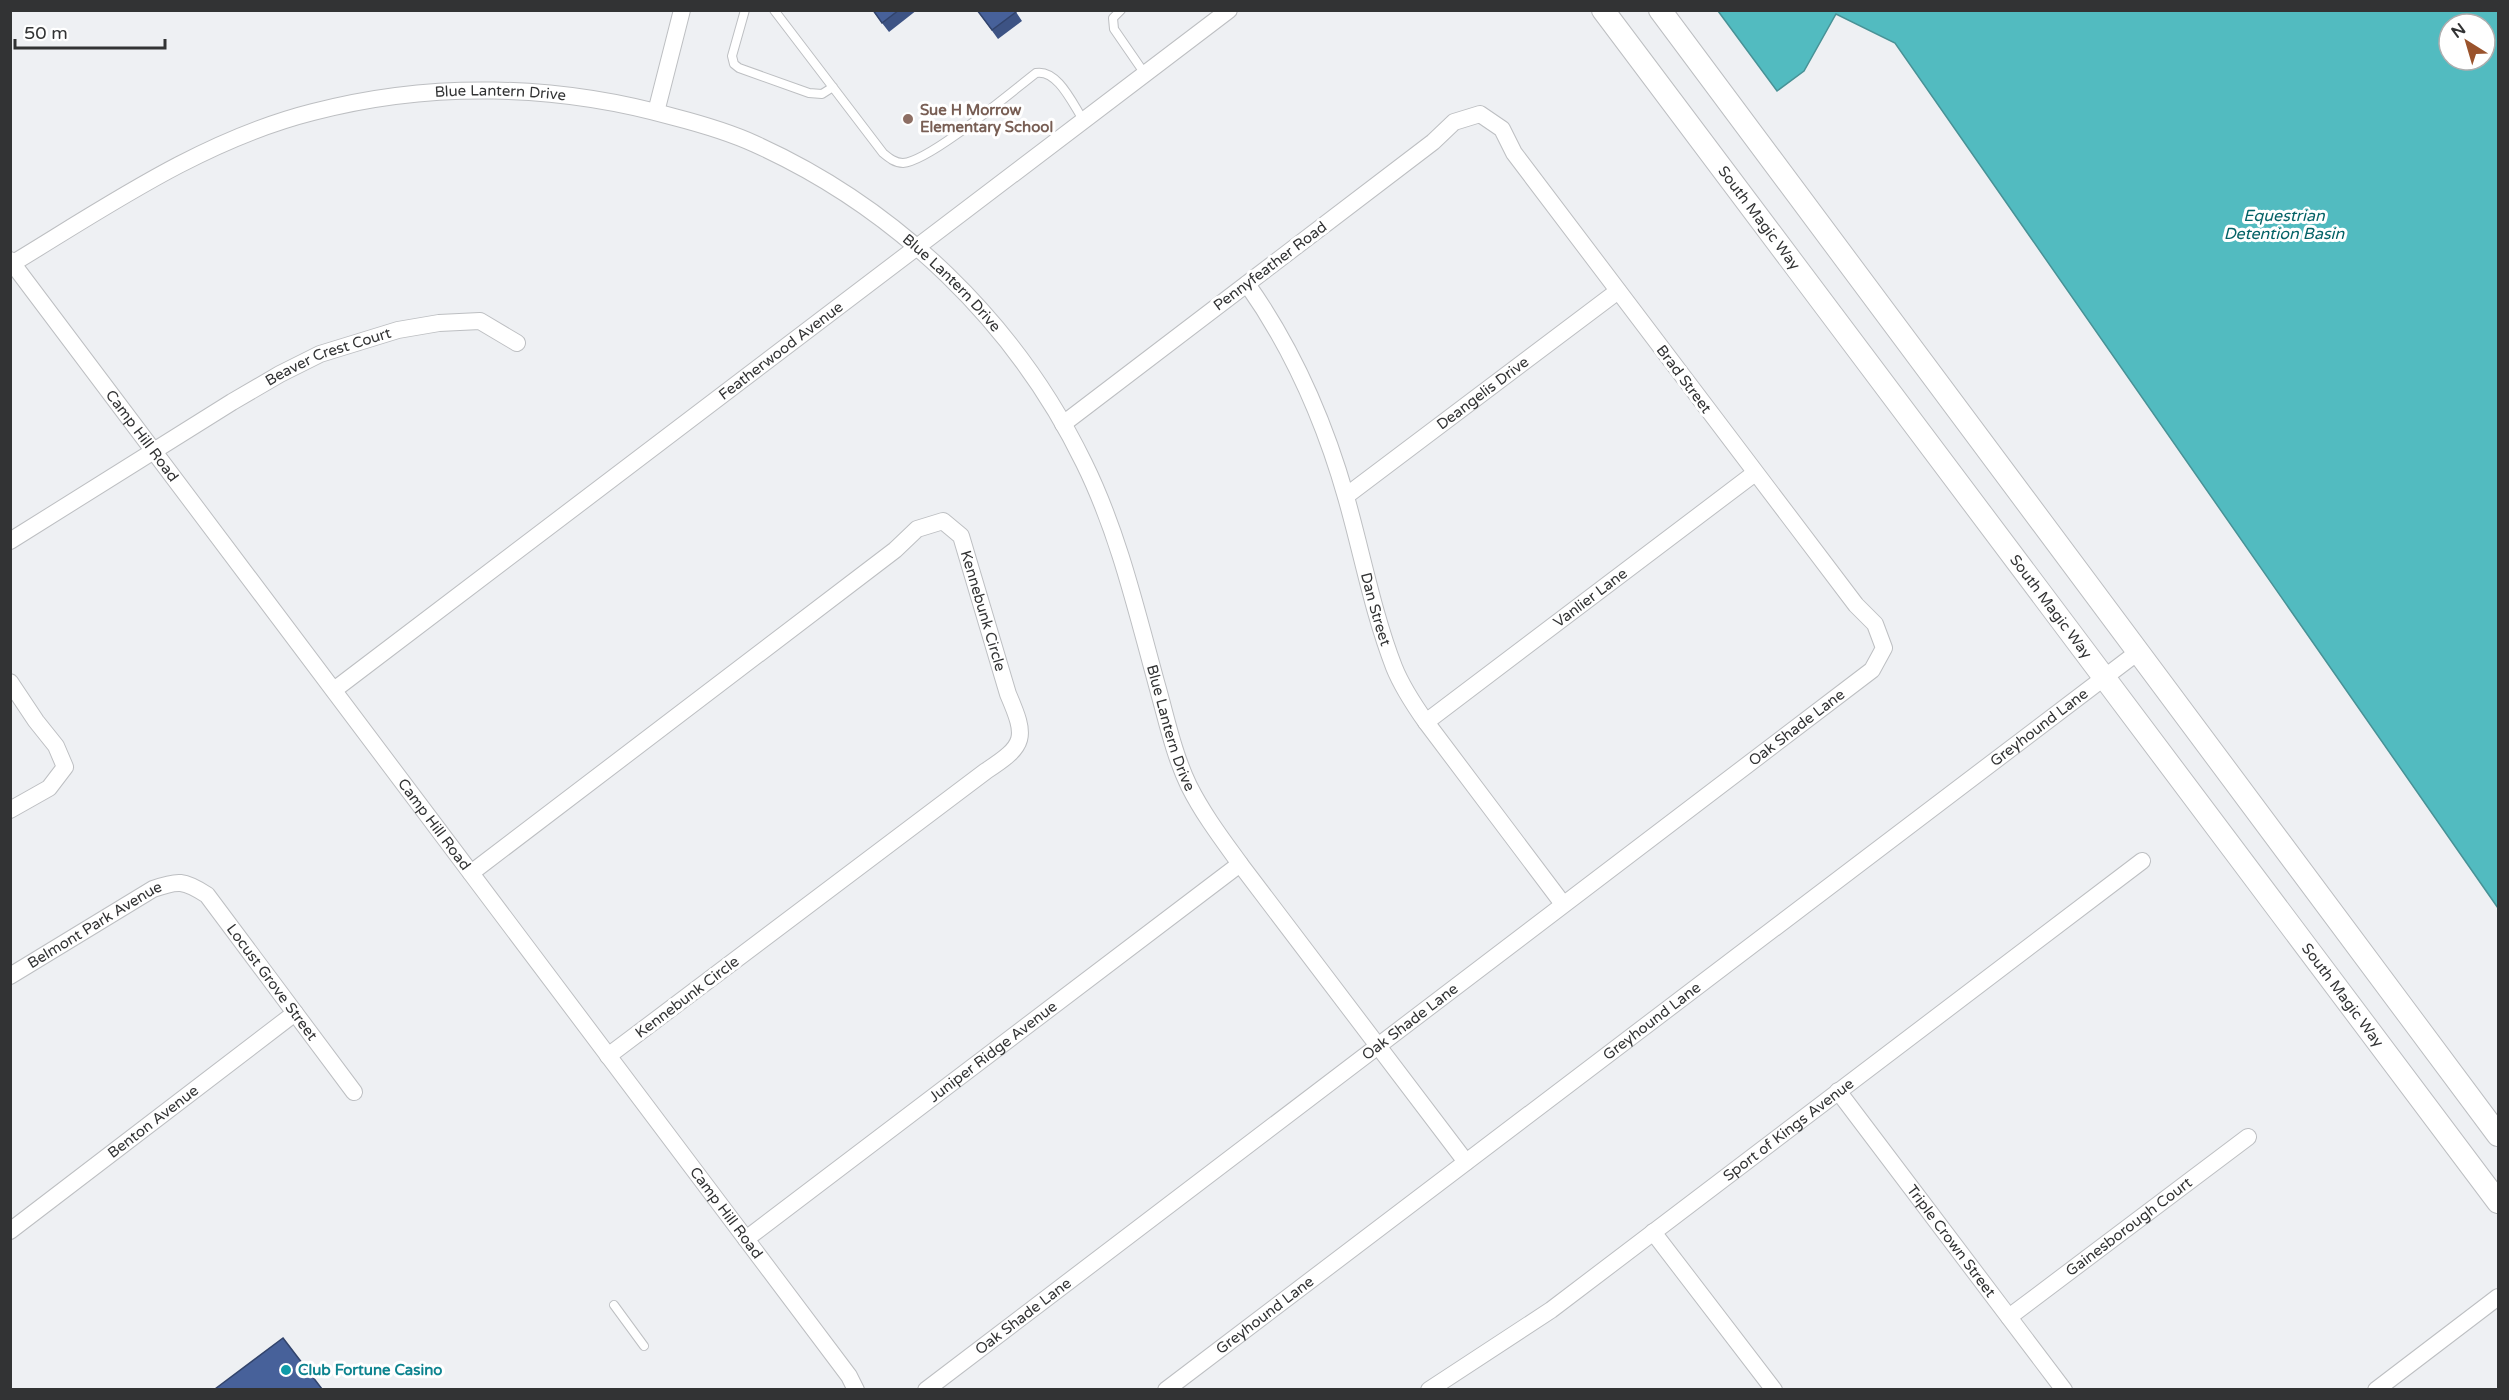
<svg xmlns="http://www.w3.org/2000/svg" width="2509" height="1400" font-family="'Varela Round',sans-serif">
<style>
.water{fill:#52bbc0;stroke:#489296;stroke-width:1.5;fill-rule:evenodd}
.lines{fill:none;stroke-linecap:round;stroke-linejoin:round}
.lane-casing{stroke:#bdbfc2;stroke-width:10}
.street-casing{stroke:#bdbfc2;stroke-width:18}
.secondary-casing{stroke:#bdbfc2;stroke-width:24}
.lane{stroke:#fff;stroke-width:8}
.street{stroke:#fff;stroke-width:16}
.secondary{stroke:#fff;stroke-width:22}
.wall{fill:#3d5384}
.building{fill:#47619a;stroke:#32446c;stroke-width:1.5}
.education-dot{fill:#8d6e63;stroke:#fff;stroke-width:2}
.culture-dot{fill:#0f9aa8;stroke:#fff;stroke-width:2}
.labels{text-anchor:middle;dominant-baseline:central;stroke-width:6;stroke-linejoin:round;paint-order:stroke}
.street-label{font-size:15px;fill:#323334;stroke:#fff}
.education-label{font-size:15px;font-weight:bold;fill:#785e54;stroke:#fff;text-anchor:start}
.culture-label{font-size:15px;font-weight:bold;fill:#0d838f;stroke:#fff;text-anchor:start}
.water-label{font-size:16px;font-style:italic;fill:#036266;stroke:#fff}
</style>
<rect width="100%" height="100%" fill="#eef0f3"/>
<!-- water -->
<path class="water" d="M 1718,11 L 2498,11 L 2498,908 L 1895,43 L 1836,14 L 1804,71 L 1777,91 ZM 2449,24 L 2485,24 L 2485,60 L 2449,60 Z"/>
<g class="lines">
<defs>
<path id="lane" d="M 745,10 L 732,56 L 734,64 L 739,68 L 809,93 L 822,94 L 833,87
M 774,10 L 883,153 C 889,158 895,163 903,163 C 930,161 1010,93 1036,73 C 1058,69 1073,105 1084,121
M 1121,10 L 1113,18 L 1114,29 L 1145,74
M 614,1305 L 644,1346"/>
<g id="street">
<path d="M 656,112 L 682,10"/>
<path id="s1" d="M 10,260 L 849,1376 L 856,1390"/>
<path id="s2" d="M 10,265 C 106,207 202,140 313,112 C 431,81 557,84 674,117 C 701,124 729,132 755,144 C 897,208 1016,323 1084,463 C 1119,534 1137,613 1158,689 C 1167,721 1174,755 1189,786 C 1203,814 1222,839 1240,864 L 1466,1162"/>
<path id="s3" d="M 1247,284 C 1293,349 1324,420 1346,497 C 1362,553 1373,613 1394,667 C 1402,687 1414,705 1426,722 L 1563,904"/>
<path id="s4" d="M 1346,496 L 1618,291"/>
<path id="s5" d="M 10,541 L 232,402 L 280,374 L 320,354 L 398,330 L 439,323 L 480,321 L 517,343"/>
<path d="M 10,682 L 36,721 L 56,746 L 65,767 L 49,788 L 10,810"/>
<path id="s6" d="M 334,690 L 1229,10"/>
<path id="s7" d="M 1426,722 L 1755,473"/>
<path id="s8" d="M 471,873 L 895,550 L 917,529 L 943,521 L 961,536 L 1008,694 C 1027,738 1026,745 986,771 L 608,1056"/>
<path id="s9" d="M 10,976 L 153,889 C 178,880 184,880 207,895 L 354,1092"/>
<path id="s10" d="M 1838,1091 L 2064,1390"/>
<path id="s11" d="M 10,1231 L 295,1013"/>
<path d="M 1653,1232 L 1774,1390"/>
<path id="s12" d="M 746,1239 L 1240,864"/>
<path id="s13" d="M 2009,1317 L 2248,1137"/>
<path id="s14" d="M 926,1390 L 1872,670 L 1884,648 L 1875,624 L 1856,605 L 1514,153 L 1502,129 L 1480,114 L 1454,122 L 1433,142 L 1063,424"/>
<path id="s15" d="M 1166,1390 L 2138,652"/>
<path id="s16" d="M 1429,1390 L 1551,1310 L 2142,861"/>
<path d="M 2376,1390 L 2498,1297"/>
</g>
<g id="secondary">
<path id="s17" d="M 1603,10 L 2498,1202"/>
<path d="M 1660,10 L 2498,1135"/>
</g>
</defs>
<!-- lane casing -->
<use href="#lane" class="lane-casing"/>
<!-- street casing -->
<use href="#street" class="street-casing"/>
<!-- secondary casing -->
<use href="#secondary" class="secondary-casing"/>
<!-- lane -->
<use href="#lane" class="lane"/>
<!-- street -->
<use href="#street" class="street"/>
<!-- secondary -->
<use href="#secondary" class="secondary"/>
</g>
<!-- wall -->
<path class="wall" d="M 872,10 L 917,10 L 889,32 Z
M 977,10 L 1016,12 L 1022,21 L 998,39 Z"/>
<!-- building -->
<path class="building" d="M 873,10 L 899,10 L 882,23 Z
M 977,10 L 1015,10 L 1016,12 L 992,30 Z
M 283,1338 L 322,1389 L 215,1389 Z"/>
<!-- markers -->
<circle class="education-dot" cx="908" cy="119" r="6"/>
<circle class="culture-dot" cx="286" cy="1370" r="6"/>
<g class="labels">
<!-- street labels -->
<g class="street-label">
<text stroke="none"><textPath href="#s2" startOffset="530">Blue Lantern Drive</textPath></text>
<text stroke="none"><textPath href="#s17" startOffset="260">South Magic Way</textPath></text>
<text transform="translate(1270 266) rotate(-37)">Pennyfeather Road</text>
<text stroke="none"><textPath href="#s2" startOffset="1034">Blue Lantern Drive</textPath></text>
<text stroke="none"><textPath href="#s6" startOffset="561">Featherwood Avenue</textPath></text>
<text stroke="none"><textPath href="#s5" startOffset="369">Beaver Crest Court</textPath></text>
<text transform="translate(1684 379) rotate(53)">Brad Street</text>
<text stroke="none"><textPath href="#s4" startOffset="171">Deangelis Drive</textPath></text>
<text stroke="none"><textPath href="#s1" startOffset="220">Camp Hill Road</textPath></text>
<text stroke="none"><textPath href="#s7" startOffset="206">Vanlier Lane</textPath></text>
<text stroke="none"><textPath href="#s17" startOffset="746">South Magic Way</textPath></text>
<text stroke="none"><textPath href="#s3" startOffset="352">Dan Street</textPath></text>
<text stroke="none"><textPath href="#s8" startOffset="692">Kennebunk Circle</textPath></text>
<text stroke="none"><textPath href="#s2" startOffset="1538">Blue Lantern Drive</textPath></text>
<text stroke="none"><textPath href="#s15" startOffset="1096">Greyhound Lane</textPath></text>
<text stroke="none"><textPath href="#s14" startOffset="1094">Oak Shade Lane</textPath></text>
<text stroke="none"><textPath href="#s1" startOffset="706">Camp Hill Road</textPath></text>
<text stroke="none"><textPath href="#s9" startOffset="99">Belmont Park Avenue</textPath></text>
<text stroke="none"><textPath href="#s9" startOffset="334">Locust Grove Street</textPath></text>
<text stroke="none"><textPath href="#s17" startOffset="1232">South Magic Way</textPath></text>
<text transform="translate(687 997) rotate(-37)">Kennebunk Circle</text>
<text stroke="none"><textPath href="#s15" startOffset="610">Greyhound Lane</textPath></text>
<text stroke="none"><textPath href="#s14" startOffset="608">Oak Shade Lane</textPath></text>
<text stroke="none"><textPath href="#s12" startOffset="310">Juniper Ridge Avenue</textPath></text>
<text stroke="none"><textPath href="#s11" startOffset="180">Benton Avenue</textPath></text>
<text stroke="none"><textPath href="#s16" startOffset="444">Sport of Kings Avenue</textPath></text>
<text stroke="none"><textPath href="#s1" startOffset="1192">Camp Hill Road</textPath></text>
<text stroke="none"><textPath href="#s13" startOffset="150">Gainesborough Court</textPath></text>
<text stroke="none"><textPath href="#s10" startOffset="188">Triple Crown Street</textPath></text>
<text stroke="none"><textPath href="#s15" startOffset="124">Greyhound Lane</textPath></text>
<text stroke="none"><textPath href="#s14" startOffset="122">Oak Shade Lane</textPath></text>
</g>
<!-- education labels -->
<g class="education-label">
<text x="920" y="110">Sue H Morrow<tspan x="920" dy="17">Elementary School</tspan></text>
</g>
<!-- culture labels -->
<g class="culture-label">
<text x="298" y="1370">Club Fortune Casino</text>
</g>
<!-- water labels -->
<g class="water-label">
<text x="2284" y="216">Equestrian<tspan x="2284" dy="18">Detention Basin</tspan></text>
</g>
</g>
<!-- border -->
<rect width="2509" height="1400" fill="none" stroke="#323334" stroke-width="24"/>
<!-- north arrow -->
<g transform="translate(2467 42) rotate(323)"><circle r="28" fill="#ffffff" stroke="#adadae" stroke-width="1.5"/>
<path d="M0-4.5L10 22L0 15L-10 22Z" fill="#9a532c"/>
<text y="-9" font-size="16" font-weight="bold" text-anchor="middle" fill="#323334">N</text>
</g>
<!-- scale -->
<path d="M15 39v9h150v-9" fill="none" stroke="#323334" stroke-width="3"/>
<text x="24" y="39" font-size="18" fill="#323334" stroke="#ffffff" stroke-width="4.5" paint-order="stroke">50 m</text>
</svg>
